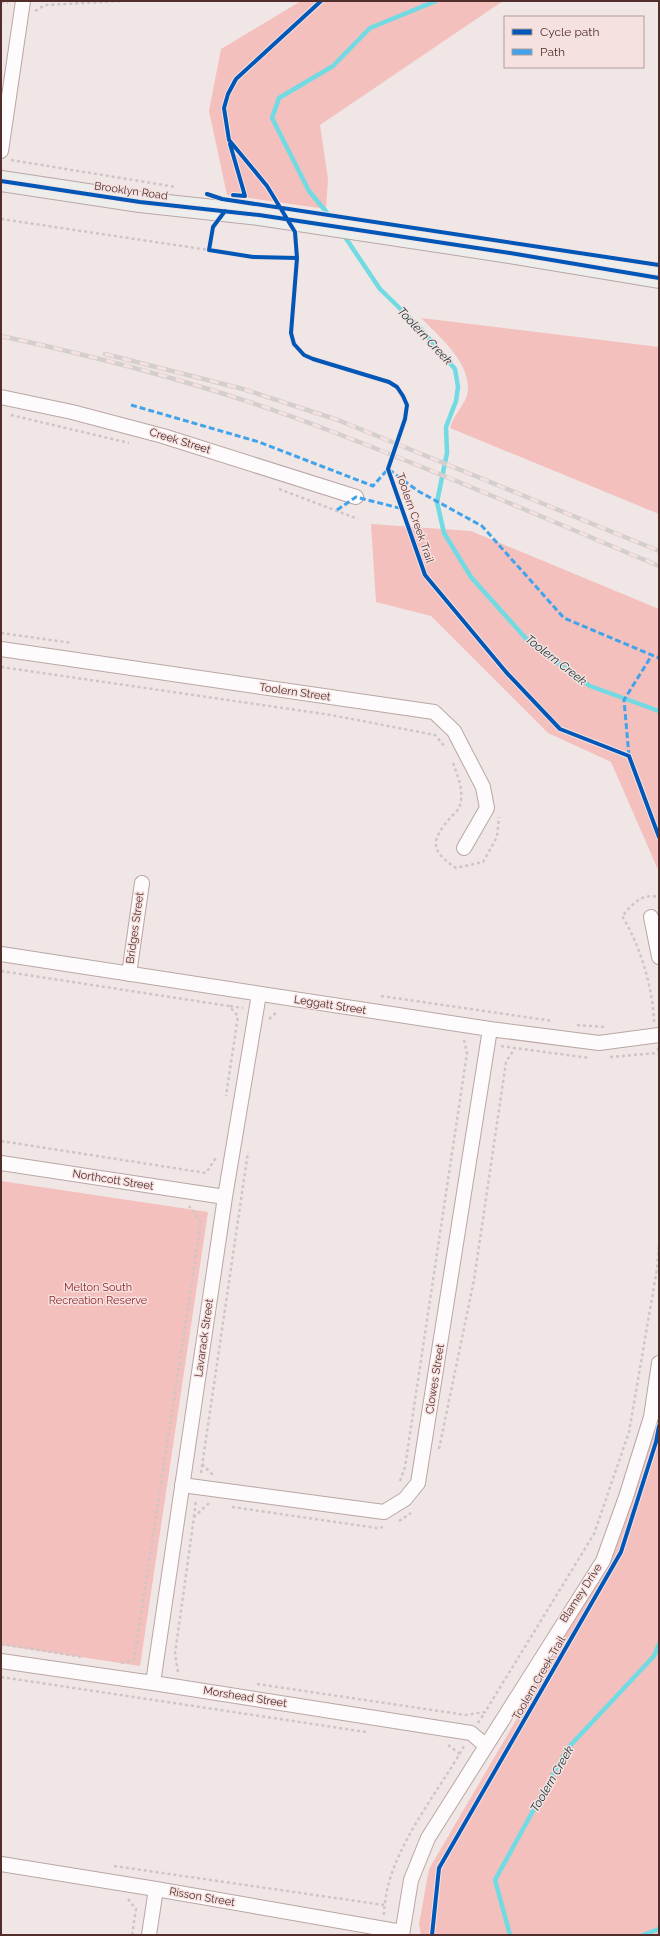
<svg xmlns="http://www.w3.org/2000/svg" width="660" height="1936" font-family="Raleway,sans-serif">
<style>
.green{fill:#f3c0bd}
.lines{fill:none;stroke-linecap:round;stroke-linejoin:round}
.stream{stroke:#71dae3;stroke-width:4.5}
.street-casing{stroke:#baa6a5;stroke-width:16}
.secondary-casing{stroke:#baa6a5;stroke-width:22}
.path{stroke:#cec6c6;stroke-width:2.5;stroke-dasharray:3 3;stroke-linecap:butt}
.street{stroke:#fdfbfb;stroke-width:14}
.secondary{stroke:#edeeec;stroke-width:20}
.rail-casing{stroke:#d4cfce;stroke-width:4.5}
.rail{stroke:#f5e2e0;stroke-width:3;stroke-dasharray:9;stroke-linecap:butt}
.quiet{stroke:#40a3eb;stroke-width:3;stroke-dasharray:6 3;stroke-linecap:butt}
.cycleway-casing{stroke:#f5e2e0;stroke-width:6}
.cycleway{stroke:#0057b8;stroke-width:4}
.labels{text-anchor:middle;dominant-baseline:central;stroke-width:3;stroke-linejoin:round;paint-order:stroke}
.street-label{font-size:11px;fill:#512d2b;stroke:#f5e2e0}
.park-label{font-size:11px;fill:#942328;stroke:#f5e2e0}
.water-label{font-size:12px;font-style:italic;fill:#143336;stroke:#f5e2e0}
</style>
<rect width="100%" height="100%" fill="#f0e6e5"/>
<!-- green -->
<path class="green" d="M 301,1 L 503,1 L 320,125 L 328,179 L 326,209 L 227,195 L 209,111 L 221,49 Z
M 421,318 L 659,347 L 659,514 L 450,428 C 453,416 462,408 466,398 C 477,368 439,336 421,318 Z
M 371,524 L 471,531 L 659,609 L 659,872 L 611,762 L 548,733 L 431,616 L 376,602 Z
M 1,1181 L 208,1212 L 140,1666 L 1,1645 Z
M 659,1396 L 659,1935 L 421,1935 L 419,1924 L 429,1869 L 616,1549 L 650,1447 Z"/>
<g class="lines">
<!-- stream -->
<path class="stream" d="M 333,220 L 309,191 L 272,118 L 279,98 L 333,66 L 370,28 L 436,1
M 343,234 L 380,289 L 420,328 L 455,369 L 458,387 L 456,401 L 446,427 L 447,453 L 437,502 L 444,533 L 471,577 L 530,643 L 590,686 L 659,711
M 510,1935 L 495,1880 L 567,1749 L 654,1656 L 659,1644
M 643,1935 L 659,1929"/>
<defs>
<path id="street" d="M 1,151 L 23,1
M 1,397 L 72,412 L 163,436 L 356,497
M 1,649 L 434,712 L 454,731 L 483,787 L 487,808 L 464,848
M 651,917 L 659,957
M 1,954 L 490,1029 L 599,1043 L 659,1035
M 129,974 L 142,883
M 1,1163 L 225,1197
M 182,1485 L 384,1512 L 405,1499 L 418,1483 L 490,1029
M 1,1661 L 153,1683 L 471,1733 L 485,1745
M 153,1683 L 225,1197 L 259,994
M 1,1864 L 156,1889 L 402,1932
M 149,1935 L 156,1889
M 402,1935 L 411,1880 L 428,1838 L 603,1561 L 626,1497 L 651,1417 L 659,1363"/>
<path id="secondary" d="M 1,181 L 140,202 L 259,215 L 510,253 L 659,278"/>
</defs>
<!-- street casing -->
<use href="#street" class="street-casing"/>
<!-- secondary casing -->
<use href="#secondary" class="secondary-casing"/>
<!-- path -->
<path class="path" d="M 1,2 L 8,3
M 1,9 L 1,19
M 35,11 L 45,5 L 121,1
M 11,160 L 176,187
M 1,219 L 209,250
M 11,415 L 129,443
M 279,489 L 358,519
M 1,633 L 72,643
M 1,667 L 331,715 L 435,735 L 446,748
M 453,763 C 458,777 464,790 460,805 C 459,810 454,814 451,817 C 431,840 429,850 456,868 L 483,862 L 497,837 L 499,817
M 1,971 L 229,1006 L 238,1016 L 226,1096
M 381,996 L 553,1021
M 230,1006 L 243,1008
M 269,1019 L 277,1012
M 654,1022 C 653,988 640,945 622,916 C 633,904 641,893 659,897
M 577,1025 L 604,1027
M 501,1046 L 589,1058
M 658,1048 L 659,1056
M 610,1057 L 657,1053
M 1,1141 L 206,1173 L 217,1156
M 439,1449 L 474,1280 L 506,1062 L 515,1048
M 202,1464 L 213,1475
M 201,1473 L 248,1152
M 400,1481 L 405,1467 L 467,1053 L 464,1040
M 232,1507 L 377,1528 L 383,1527
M 194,1517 L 196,1500
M 399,1521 L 411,1513
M 1,1644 L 82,1657
M 121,1663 L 134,1660 L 201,1222 L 189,1206
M 178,1672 L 175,1654 L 194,1517 L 208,1504 L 211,1504
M 1,1677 L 366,1732
M 257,1684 L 466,1715 L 485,1712 L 594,1534 L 629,1432 L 657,1269 L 659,1245
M 478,1723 L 485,1712
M 448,1745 L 460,1754
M 114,1866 L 384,1905
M 128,1899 L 136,1909 L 132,1935
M 384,1915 C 385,1854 436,1797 464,1746"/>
<!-- street -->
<use href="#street" class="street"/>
<!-- secondary -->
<use href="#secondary" class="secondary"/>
<defs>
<path id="rail" d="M 1,336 C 112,360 222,389 328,430 C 439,472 549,520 659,566
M 105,354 L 243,389 L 338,420 L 659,551"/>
</defs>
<!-- rail casing -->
<use href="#rail" class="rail-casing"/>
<!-- rail -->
<use href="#rail" class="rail"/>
<!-- quiet -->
<path class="quiet" d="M 131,405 L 259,442 L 373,486 L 388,469 L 418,491 L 482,526 L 564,618 L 659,658
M 337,510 L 356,497 L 403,509
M 629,756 L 624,700 L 652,655"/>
<defs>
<path id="cycleway" d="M 321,1 L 236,79 L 228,94 L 224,108 L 229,140 L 267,186 L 295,232 L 297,258 L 291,333 L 294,344 L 304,355 L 313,359 L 389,382 L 397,387 L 403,396 L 407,405 L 405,419 L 388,469 L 425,575 L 506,672 L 560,729 L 629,756 L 659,837
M 230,144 L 245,196 L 233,195
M 1,181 L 140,202 L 259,215 L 510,253 L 659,278
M 207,194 L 222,199 L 659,265
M 225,211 L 213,227 L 209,250 L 253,257 L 297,258
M 432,1935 L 439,1868 L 621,1552 L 656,1442 L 659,1426"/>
</defs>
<!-- cycleway casing -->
<use href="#cycleway" class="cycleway-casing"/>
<!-- cycleway -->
<use href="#cycleway" class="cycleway"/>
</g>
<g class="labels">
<!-- street labels -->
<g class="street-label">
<text transform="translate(131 191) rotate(8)">Brooklyn Road</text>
<text transform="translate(180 441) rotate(17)">Creek Street</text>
<text transform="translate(415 518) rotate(71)">Toolern Creek Trail</text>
<text transform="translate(295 692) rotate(8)">Toolern Street</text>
<text transform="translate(135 928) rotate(-82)">Bridges Street</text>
<text transform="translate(330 1005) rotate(9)">Leggatt Street</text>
<text transform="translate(113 1180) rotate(9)">Northcott Street</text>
<text transform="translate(204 1338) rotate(-82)">Lavarack Street</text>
<text transform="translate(435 1379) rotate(-81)">Clowes Street</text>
<text transform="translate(581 1593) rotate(-57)">Blamey Drive</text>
<text transform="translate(539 1678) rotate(-60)">Toolern Creek Trail</text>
<text transform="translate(245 1697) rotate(9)">Morshead Street</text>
<text transform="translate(202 1897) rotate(10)">Risson Street</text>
</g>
<!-- park labels -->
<g class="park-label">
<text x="98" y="1287">Melton South<tspan x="98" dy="13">Recreation Reserve</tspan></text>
</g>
<!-- water labels -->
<g class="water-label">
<text transform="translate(425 336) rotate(47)">Toolern Creek</text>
<text transform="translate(556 660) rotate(38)">Toolern Creek</text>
<text transform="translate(552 1779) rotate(-60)">Toolern Creek</text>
</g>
</g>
<!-- border -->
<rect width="660" height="1936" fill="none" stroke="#512d2b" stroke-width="4"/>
<!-- legend -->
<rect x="504" y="16" width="140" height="52" fill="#f5e2e0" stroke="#b39a98"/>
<rect x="512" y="29" width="20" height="6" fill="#0057b8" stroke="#b39a98"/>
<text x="540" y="36" font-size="12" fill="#512d2b">Cycle path</text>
<rect x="512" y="49" width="20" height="6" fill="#40a3eb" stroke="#b39a98"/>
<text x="540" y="56" font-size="12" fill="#512d2b">Path</text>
</svg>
